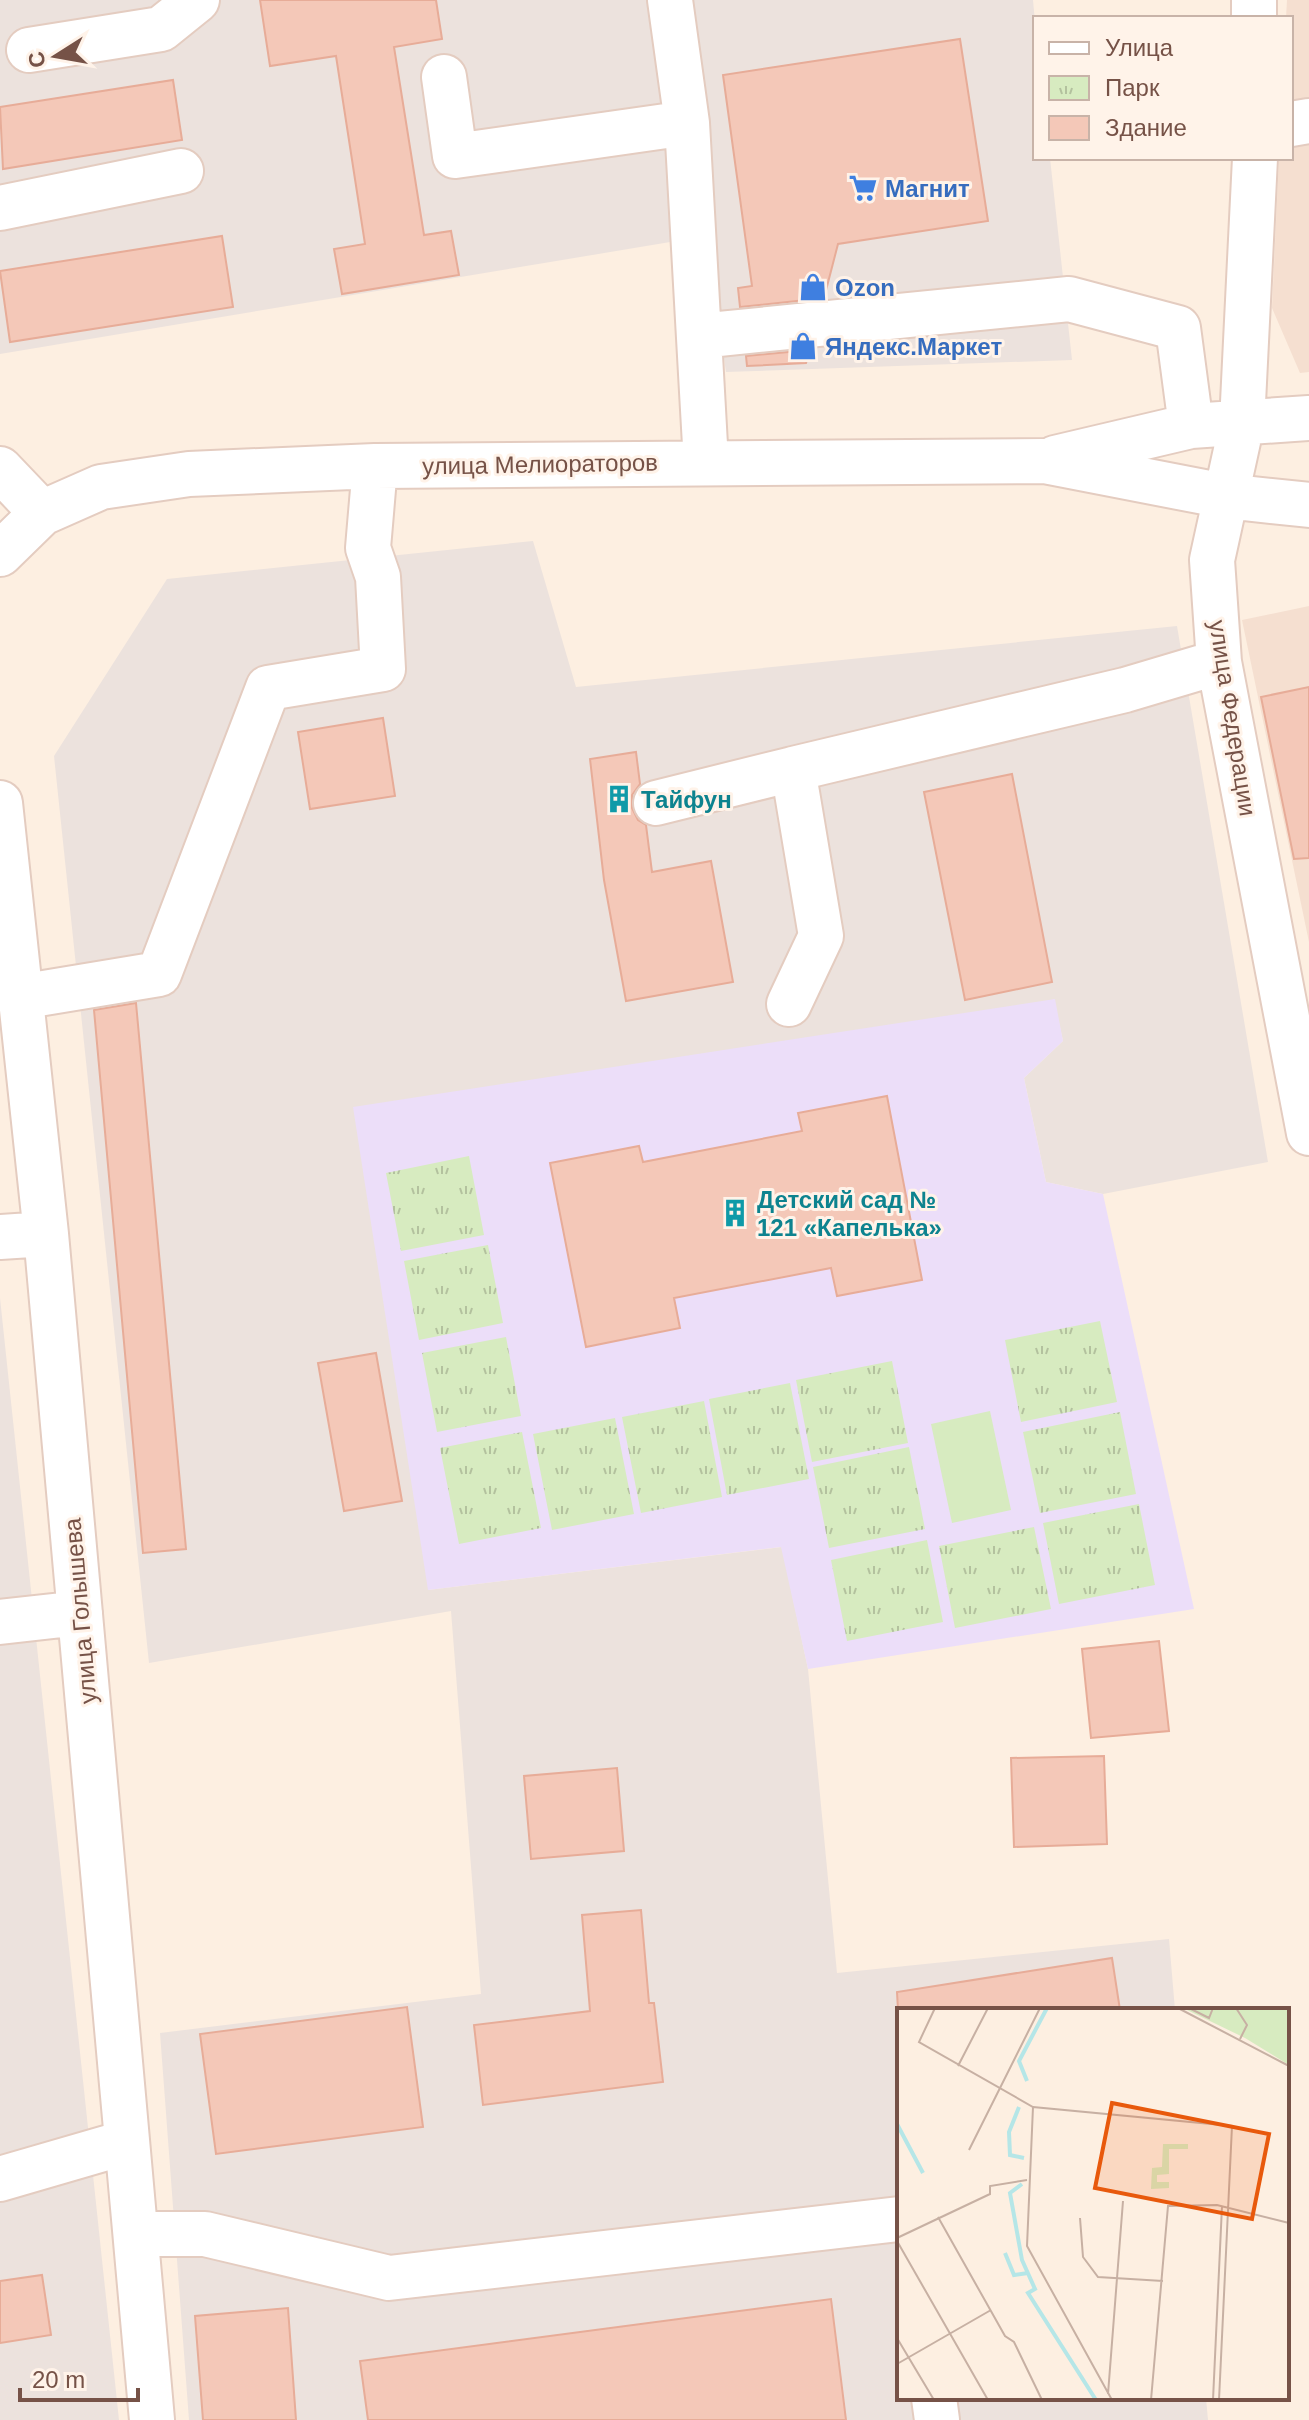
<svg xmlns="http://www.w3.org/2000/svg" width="1309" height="2420" font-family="Arial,sans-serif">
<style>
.residential{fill:#f5dfd0}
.industrial{fill:#ece2dd}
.education{fill:#ecdef9}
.grass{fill:#d7ebc0}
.park{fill:url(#park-tufts)}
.building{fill:#f4c8b8;stroke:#e7ac98;stroke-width:2}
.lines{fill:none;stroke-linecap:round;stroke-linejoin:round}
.minor-casing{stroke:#e4ccc0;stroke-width:48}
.minor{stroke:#fff;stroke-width:44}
.labels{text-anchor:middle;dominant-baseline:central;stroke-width:6;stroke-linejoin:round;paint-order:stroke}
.shop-label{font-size:24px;font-weight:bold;fill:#366cbe;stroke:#fff3e9;text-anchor:start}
.street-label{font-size:24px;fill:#765247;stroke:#fff3e9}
.culture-label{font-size:24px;font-weight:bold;fill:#0d838f;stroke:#fff3e9;text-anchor:start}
.inset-river{fill:none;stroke:#b5e6e7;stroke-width:4}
.inset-road{fill:none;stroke:#c7b0a3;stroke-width:2}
.view{fill:#e8590c;fill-opacity:0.15;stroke:#e8590c;stroke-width:4}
.inset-edge{fill:none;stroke:#765247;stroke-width:4}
</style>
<defs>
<pattern id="park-tufts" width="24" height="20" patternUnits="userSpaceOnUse" patternTransform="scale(2)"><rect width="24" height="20" fill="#d7ebc0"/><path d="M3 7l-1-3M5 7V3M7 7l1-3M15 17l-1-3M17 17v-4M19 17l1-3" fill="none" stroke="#b3c19e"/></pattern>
</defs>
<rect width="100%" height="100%" fill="#fdefe1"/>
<!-- residential -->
<path class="residential" d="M 1287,0 L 1309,0 L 1309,372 L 1300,373 L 1272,308 L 1279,158 L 1291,158 L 1291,18 L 1286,18 Z
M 1309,606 L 1309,942 L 1242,620 Z"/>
<!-- industrial -->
<path class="industrial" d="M 0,0 L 1033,0 L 1035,22 L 1035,158 L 1050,158 L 1072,360 L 726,372 L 706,236 L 0,354 Z
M 533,541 L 576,687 L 1177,626 L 1268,1162 L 1103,1194 L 1046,1182 L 1024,1078 L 1063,1041 L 1054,999 L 428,1590 L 782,1547 L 808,1669 L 837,1973 L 1169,1939 L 1175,2010 L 899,2010 L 899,2398 L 1206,2398 L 1208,2420 L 189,2420 L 160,2033 L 481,1994 L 451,1611 L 149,1663 L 54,756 L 167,579 Z
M 0,1298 L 119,2420 L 0,2420 Z"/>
<!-- education -->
<path class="education" d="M 1055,999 L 1063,1041 L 1024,1078 L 1046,1182 L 1103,1194 L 1194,1609 L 808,1669 L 781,1547 L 428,1590 L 353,1107 Z"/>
<!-- grass -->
<path class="grass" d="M 990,1411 L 1011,1510 L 952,1523 L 931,1424 Z"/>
<!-- park -->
<path class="park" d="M 469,1156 L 484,1235 L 401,1251 L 386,1173 Z
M 488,1245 L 503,1323 L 419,1340 L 404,1261 Z
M 1100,1321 L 1117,1402 L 1021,1422 L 1005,1340 Z
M 506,1337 L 521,1416 L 437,1432 L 422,1353 Z
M 892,1361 L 908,1443 L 812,1462 L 796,1380 Z
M 790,1383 L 809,1479 L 727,1495 L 709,1399 Z
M 704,1401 L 722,1497 L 641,1513 L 622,1417 Z
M 1120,1412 L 1136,1494 L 1040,1513 L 1023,1432 Z
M 615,1418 L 634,1514 L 552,1530 L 533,1434 Z
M 522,1432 L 541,1528 L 459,1544 L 440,1448 Z
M 909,1447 L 925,1529 L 829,1548 L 813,1467 Z
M 1139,1504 L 1155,1585 L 1059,1604 L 1043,1523 Z
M 1034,1527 L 1051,1609 L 955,1628 L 939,1546 Z
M 927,1540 L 943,1622 L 847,1641 L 831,1560 Z"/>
<!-- building -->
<path class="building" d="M 260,0 L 436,0 L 442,39 L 394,47 L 424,235 L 451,231 L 459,275 L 342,294 L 334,249 L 365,244 L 336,56 L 270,66 Z
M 960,39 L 988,221 L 838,244 L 824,298 L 740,307 L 738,288 L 752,286 L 723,75 Z
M 173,80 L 182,140 L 3,169 L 0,107 Z
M 222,236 L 233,307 L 10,342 L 0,271 Z
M 810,350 L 806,363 L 747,366 L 746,356 Z
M 1309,687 L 1309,858 L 1294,859 L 1261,697 Z
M 383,718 L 395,796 L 310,809 L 298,732 Z
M 636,752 L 640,784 L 632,795 L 632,808 L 638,820 L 646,825 L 652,872 L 711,861 L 733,982 L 626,1001 L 604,880 L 590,759 Z
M 1012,774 L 1052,982 L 965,1000 L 924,792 Z
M 136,1003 L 186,1549 L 143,1553 L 94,1010 Z
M 887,1096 L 922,1280 L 837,1296 L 831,1268 L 674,1298 L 680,1328 L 586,1347 L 550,1163 L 639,1146 L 643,1162 L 802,1131 L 798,1113 Z
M 376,1353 L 402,1501 L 344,1511 L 318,1363 Z
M 1159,1641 L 1169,1731 L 1091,1738 L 1082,1649 Z
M 1104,1756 L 1107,1844 L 1014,1847 L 1011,1758 Z
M 617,1768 L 624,1851 L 531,1859 L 524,1776 Z
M 641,1910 L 649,2003 L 654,2003 L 663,2082 L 483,2105 L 474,2025 L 590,2011 L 582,1915 Z
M 1112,1958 L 1120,2010 L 898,2010 L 897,1992 Z
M 407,2007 L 423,2127 L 216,2154 L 200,2034 Z
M 42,2275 L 51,2335 L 0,2343 L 0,2281 Z
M 831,2299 L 846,2420 L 368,2420 L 360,2361 Z
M 288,2308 L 296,2420 L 203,2420 L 195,2316 Z"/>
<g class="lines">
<defs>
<path id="minor" d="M 670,0 L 687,123 L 706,463
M 1254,0 L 1254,18
M 29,50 L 161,29 L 197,0
M 444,77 L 455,156 L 687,123
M 1291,124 L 1309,121
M 1255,158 L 1242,423 L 1212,560 L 1219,662 L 1309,1133
M 0,208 L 181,171
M 699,336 L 1069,299 L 1178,328 L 1191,426
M 1055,458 L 1191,426 L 1309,418
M 0,469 L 42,513
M 0,554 L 42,513 L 101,487 L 189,474 L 375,466 L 1044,461 L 1225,496 L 1309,505
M 0,803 L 46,1234 L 152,2420
M 656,803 L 793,769
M 20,997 L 159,974 L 268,688 L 383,669 L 378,577 L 368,548 L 375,466
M 789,1004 L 821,936 L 793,769 L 1125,690 L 1219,662
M 0,1237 L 46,1234
M 0,1622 L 80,1613
M 0,2179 L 127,2142
M 136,2234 L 205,2234 L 389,2278 L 899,2219
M 934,2398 L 937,2420"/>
</defs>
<!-- minor casing -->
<use href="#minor" class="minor-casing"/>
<!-- minor -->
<use href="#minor" class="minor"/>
</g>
<!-- icons -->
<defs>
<symbol id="supermarket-bare" viewBox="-9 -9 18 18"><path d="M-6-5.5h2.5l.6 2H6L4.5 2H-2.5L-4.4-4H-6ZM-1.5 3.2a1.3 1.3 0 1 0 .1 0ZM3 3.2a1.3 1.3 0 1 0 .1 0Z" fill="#3f7fe0" stroke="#fff3e9" stroke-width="2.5" paint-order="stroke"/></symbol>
<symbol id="shop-bare" viewBox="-9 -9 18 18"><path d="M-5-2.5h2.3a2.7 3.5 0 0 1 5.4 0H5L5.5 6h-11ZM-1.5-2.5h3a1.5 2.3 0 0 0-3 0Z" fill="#3f7fe0" stroke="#fff3e9" stroke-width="2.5" paint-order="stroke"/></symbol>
<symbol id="building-bare" viewBox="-9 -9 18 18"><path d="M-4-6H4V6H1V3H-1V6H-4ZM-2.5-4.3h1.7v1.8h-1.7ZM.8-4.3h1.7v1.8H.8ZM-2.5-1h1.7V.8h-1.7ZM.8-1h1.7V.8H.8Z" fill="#0f9aa8" stroke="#fff3e9" stroke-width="2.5" paint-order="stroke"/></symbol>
</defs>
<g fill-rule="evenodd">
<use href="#supermarket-bare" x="843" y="168" width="40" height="40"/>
<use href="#shop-bare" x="793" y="267" width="40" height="40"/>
<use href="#shop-bare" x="783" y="326" width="40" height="40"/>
<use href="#building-bare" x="599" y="779" width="40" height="40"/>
<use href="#building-bare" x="715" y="1193" width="40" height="40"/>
</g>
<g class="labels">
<!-- shop labels -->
<g class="shop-label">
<text x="885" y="188">Магнит</text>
<text x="835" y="287">Ozon</text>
<text x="825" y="346">Яндекс.Маркет</text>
</g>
<!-- street labels -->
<g class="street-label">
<text transform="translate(540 464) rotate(-1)">улица Мелиораторов</text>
<text transform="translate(1233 718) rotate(81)">улица Федерации</text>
<text transform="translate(80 1611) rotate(-95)">улица Голышева</text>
</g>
<!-- culture labels -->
<g class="culture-label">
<text x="641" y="799">Тайфун</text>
<text x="757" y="1199">Детский сад №<tspan x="757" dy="28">121 «Капелька»</tspan></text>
</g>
</g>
<!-- overview -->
<g transform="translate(897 2008)">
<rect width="392" height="392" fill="#fdefe1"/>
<path d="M 266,136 L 291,136 L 291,141 L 272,141 L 272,166 L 260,167 L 260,174 L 272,174 L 272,180 L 254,181 L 255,160 L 265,159 Z" fill="#d7ebc0"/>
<path d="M 286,0 L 392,0 L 392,57 L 348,30 Z" fill="#d7ebc0"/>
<path class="inset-river" d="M 130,73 L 122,53 L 150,0M 122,99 L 112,124 L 113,147 L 127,150M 0,116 L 26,165M 125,176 L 113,185 L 125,252 L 138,281 L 131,285 L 199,392M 108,245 L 117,267 L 131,265"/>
<path class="inset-road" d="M 38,0 L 22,34 L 136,99 L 335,118 L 322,392M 281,0 L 392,58M 292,0 L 312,10 L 316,0M 339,0 L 350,17 L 343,31M 61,58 L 91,0M 136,99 L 130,238 L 215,392M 72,142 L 143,0M 41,209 L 108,328 L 117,334 L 145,392M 183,210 L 186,249 L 201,269 L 266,273M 0,230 L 93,186 L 93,178 L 130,172M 0,233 L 91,392M 0,330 L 37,392M 0,356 L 94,302M 211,386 L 226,193M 254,392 L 271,198 L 320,197 L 392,215M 316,392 L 325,198"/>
<path class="view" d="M 215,95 L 372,126 L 355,211 L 198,180 Z"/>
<rect width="392" height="392" class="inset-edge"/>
</g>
<!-- legend -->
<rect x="1033" y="16" width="260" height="144" fill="#fff3e9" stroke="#c8b3a8" stroke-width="2"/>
<rect x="1049" y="42" width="40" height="12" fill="#ffffff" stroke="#c8b3a8" stroke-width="2"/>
<text x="1105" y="56" font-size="24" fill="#765247">Улица</text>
<rect x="1049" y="76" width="40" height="24" fill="url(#park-tufts)" stroke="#c8b3a8" stroke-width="2"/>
<text x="1105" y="96" font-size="24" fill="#765247">Парк</text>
<rect x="1049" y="116" width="40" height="24" fill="#f4c8b8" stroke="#c8b3a8" stroke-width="2"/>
<text x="1105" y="136" font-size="24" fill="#765247">Здание</text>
<!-- north arrow -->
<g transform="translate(56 56) rotate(259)" stroke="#fff3e9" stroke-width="6" paint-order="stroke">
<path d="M0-6L14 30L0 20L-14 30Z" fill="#765247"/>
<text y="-12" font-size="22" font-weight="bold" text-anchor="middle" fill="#765247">С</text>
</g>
<!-- scale -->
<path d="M20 2388v12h118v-12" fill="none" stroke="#765247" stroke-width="4"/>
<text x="32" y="2388" font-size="24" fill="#765247" stroke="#fff3e9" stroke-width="6" paint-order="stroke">20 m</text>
</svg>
